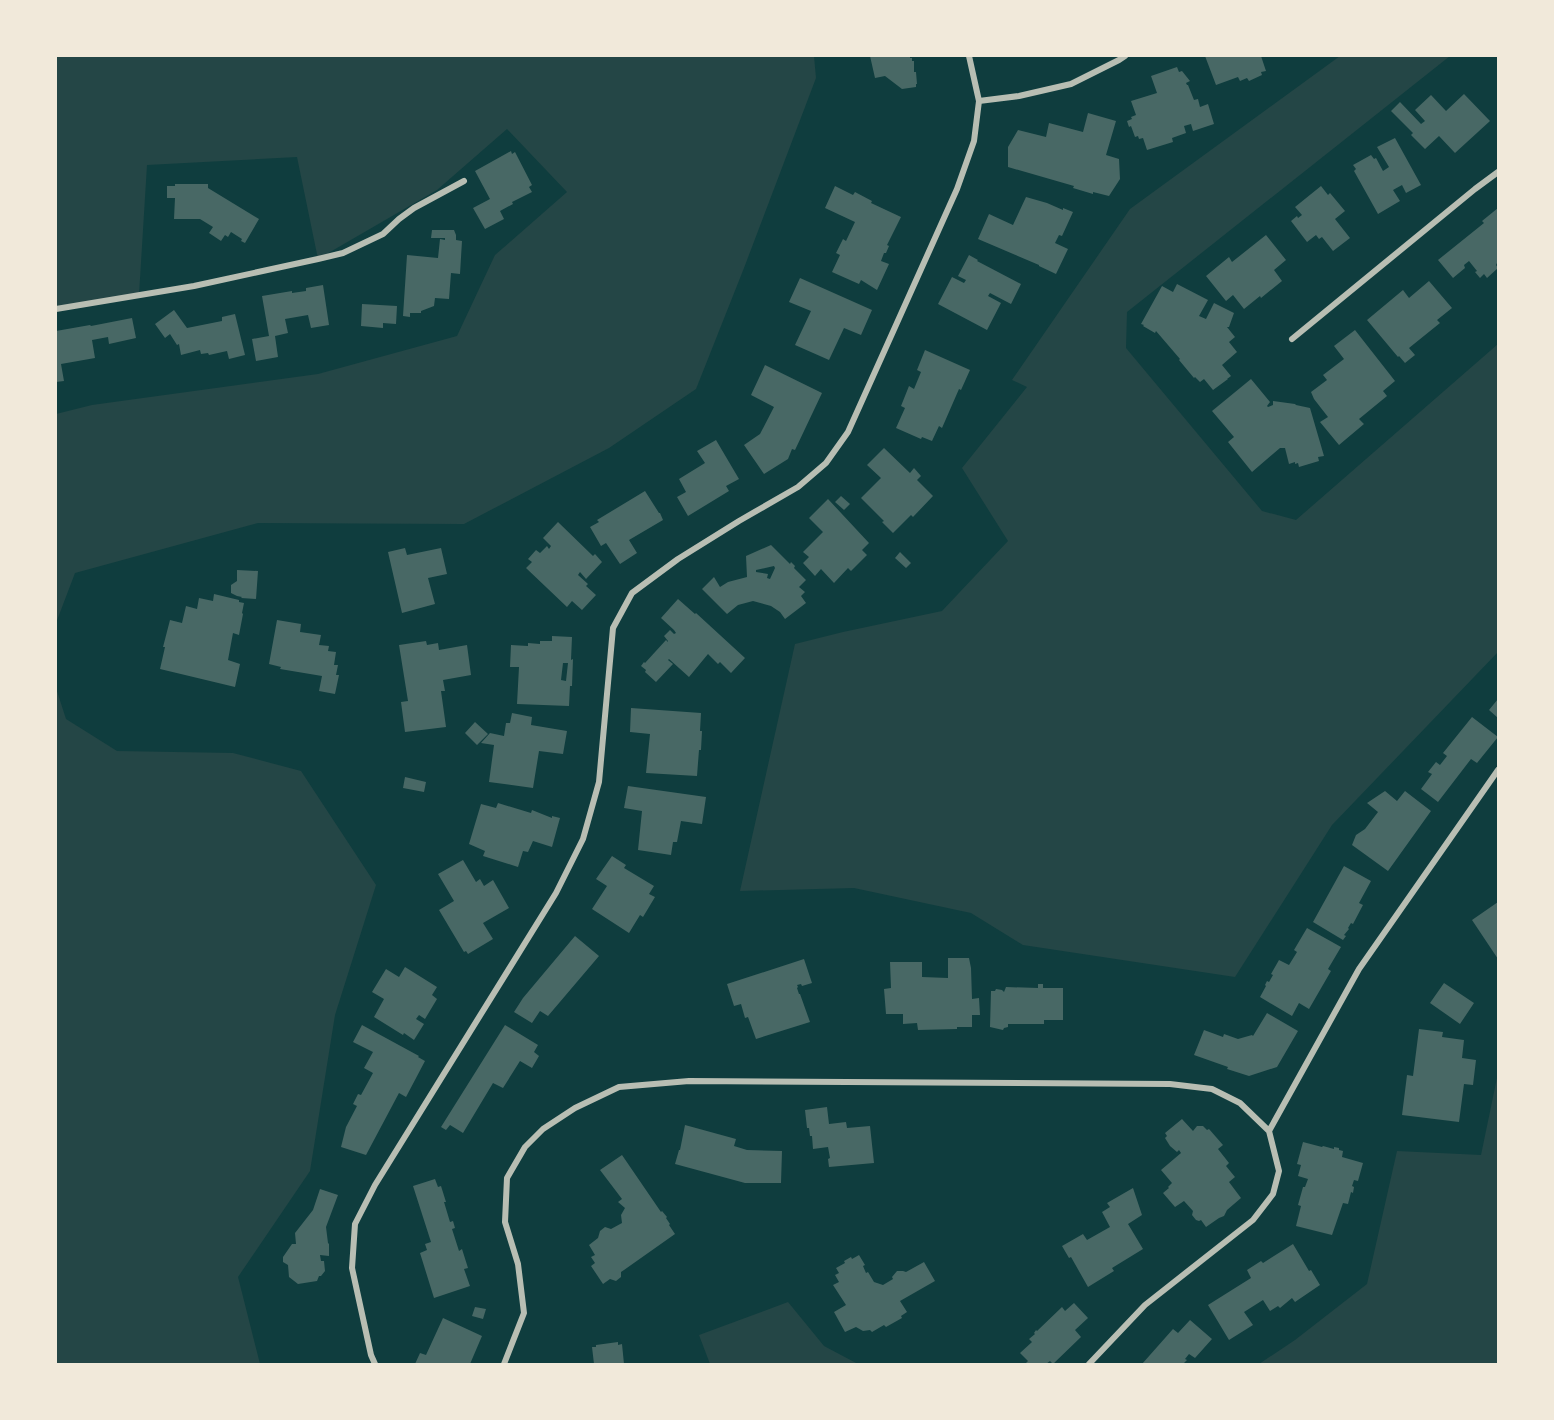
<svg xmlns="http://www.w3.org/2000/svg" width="1554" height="1420" font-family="Mulish,sans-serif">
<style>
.green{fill:#244646}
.building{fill:#486865;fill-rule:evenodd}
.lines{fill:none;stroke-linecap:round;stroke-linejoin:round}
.minor{stroke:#b8beb3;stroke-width:6}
</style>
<rect width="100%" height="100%" fill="#0f3d3e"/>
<!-- green -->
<path class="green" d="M 56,56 L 814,56 L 816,78 L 744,268 L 696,389 L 609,448 L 464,524 L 258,523 L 75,573 L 56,623 L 56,414 L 92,405 L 318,374 L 457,336 L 495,255 L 567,192 L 507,129 L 437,190 L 318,259 L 297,157 L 147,165 L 139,295 L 56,309 Z
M 1340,56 L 1450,56 L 1127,312 L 1126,348 L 1262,511 L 1296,520 L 1498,344 L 1498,652 L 1332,825 L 1235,977 L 1023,945 L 971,913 L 854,888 L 740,891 L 795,644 L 843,632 L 942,611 L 1008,541 L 962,468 L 1027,387 L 1012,380 L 1130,209 Z
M 56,688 L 66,719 L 117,751 L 233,753 L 301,771 L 376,885 L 335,1015 L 310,1171 L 238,1277 L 260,1364 L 56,1364 Z
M 1498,1073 L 1498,1364 L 1259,1364 L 1295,1340 L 1367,1284 L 1397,1151 L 1481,1155 Z
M 788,1302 L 824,1346 L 858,1364 L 710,1364 L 699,1335 Z"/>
<!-- building -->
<path class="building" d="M 870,56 L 910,56 L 910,58 L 912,58 L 912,61 L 914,61 L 914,72 L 916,72 L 917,84 L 916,84 L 916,87 L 902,89 L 885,76 L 875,78 Z
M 1205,56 L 1261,56 L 1266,71 L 1261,72 L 1262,75 L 1249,81 L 1247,78 L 1240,81 L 1238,77 L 1216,85 Z
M 1177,67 L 1179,72 L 1182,71 L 1190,81 L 1186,83 L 1187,85 L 1188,85 L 1194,100 L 1198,99 L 1200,107 L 1208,104 L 1214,124 L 1193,131 L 1191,124 L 1184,126 L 1186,133 L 1172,138 L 1173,142 L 1147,150 L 1143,138 L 1139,139 L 1138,136 L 1135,137 L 1131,126 L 1129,127 L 1127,121 L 1132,119 L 1131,117 L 1136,115 L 1131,101 L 1157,93 L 1151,76 Z
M 1464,94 L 1490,121 L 1455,153 L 1439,136 L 1425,149 L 1411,135 L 1413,133 L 1391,111 L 1400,102 L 1421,124 L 1425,121 L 1415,110 L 1431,95 L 1446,111 Z
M 1088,113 L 1116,121 L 1106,155 L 1119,159 L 1120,179 L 1109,196 L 1093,192 L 1093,194 L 1073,188 L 1074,186 L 1008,167 L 1008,147 L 1018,130 L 1046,137 L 1049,123 L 1083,132 Z
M 1395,138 L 1421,185 L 1406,193 L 1402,185 L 1393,190 L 1400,201 L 1378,214 L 1354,171 L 1356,169 L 1353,165 L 1371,155 L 1374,159 L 1376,158 L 1383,171 L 1389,167 L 1377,147 Z
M 511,151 L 512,154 L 515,152 L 532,185 L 529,187 L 532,192 L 512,202 L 513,204 L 500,211 L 504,219 L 485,229 L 473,208 L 490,199 L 475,171 Z
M 175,184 L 208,184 L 208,188 L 259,219 L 245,243 L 241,241 L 242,239 L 231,232 L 228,237 L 225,235 L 221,241 L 209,233 L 213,227 L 200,219 L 174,219 L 175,198 L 167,198 L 167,186 L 175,186 Z
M 835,186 L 853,195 L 855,192 L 872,201 L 871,203 L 901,217 L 887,245 L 889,246 L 886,253 L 884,253 L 881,261 L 889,264 L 877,290 L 861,280 L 859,284 L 832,272 L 840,255 L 836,253 L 843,239 L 846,241 L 855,222 L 825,208 Z
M 1321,186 L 1328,195 L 1330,193 L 1345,211 L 1335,219 L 1350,238 L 1333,251 L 1322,237 L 1319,239 L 1316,235 L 1307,242 L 1291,221 L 1297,216 L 1298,218 L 1302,215 L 1295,207 Z
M 1026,197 L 1047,203 L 1063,210 L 1063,208 L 1073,212 L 1062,236 L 1059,235 L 1055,243 L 1068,249 L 1056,274 L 1039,266 L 1039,265 L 978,239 L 989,214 L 1013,225 Z
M 1498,208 L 1498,261 L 1496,265 L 1498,268 L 1487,278 L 1484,274 L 1480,278 L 1475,272 L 1477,271 L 1469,261 L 1464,265 L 1465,268 L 1453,278 L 1438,260 L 1484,223 L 1482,221 Z
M 432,230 L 454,230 L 456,235 L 456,240 L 462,241 L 460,274 L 451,273 L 449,299 L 435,298 L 434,306 L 421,311 L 421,313 L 410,313 L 410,317 L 403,316 L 407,255 L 438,258 L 440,239 L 445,240 L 445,238 L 431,238 Z
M 1266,235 L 1286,260 L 1274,270 L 1282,281 L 1261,298 L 1260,296 L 1244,309 L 1233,295 L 1226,301 L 1206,276 L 1229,257 L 1232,262 Z
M 969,255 L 978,260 L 977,261 L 1021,284 L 1011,304 L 990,293 L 988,296 L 1001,303 L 987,330 L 938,304 L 952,277 L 964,283 L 966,280 L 958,276 Z
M 800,278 L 872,310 L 861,335 L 844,328 L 829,360 L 795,345 L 811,311 L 789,302 Z
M 1429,281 L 1452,308 L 1437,320 L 1440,323 L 1409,348 L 1415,355 L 1405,363 L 1399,356 L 1398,357 L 1367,320 L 1403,290 L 1409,298 Z
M 1177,284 L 1208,300 L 1199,316 L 1206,319 L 1214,303 L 1234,313 L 1229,327 L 1227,327 L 1235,337 L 1229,342 L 1237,352 L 1222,365 L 1231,376 L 1227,379 L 1228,379 L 1213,390 L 1204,379 L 1200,382 L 1195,377 L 1194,378 L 1179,360 L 1180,359 L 1156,331 L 1155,333 L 1143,326 L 1144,325 L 1141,324 L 1162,286 L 1173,292 Z
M 323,285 L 329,325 L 311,328 L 308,315 L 285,319 L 288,333 L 275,336 L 278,357 L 256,361 L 252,339 L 269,336 L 262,296 L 292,291 L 292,293 L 306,291 L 306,288 Z
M 362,304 L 397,306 L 396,324 L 383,323 L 383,328 L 361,326 Z
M 174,310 L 187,328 L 222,321 L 222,317 L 235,314 L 245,355 L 229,359 L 227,351 L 209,355 L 208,353 L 201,354 L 200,350 L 181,355 L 179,344 L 177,345 L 170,334 L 165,338 L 155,324 Z
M 132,318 L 136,338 L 109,344 L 108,337 L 92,340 L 95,358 L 61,364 L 64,381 L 56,382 L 56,331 L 90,325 L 91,326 Z
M 1355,330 L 1395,381 L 1383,391 L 1387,396 L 1359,419 L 1364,424 L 1339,445 L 1320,422 L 1328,417 L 1314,399 L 1311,392 L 1327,380 L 1323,375 L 1344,359 L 1334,346 Z
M 925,350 L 970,370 L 961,390 L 959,389 L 942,428 L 939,426 L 932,441 L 922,437 L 921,439 L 896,428 L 905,408 L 901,406 L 909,386 L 914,389 L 921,372 L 917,370 Z
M 765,365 L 822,393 L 795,450 L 792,449 L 788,459 L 764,474 L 744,445 L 760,434 L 774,407 L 751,395 Z
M 1251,379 L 1270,402 L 1267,406 L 1268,407 L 1273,405 L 1273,401 L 1295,404 L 1296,405 L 1310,408 L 1324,456 L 1318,457 L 1319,461 L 1299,467 L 1298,463 L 1295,464 L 1295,462 L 1289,464 L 1285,448 L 1280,448 L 1252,472 L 1228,442 L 1234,437 L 1212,411 Z
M 716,440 L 739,479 L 726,486 L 729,491 L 688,516 L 677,497 L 686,492 L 679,479 L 705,463 L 697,451 Z
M 884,448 L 910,473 L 914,468 L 921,476 L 917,480 L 933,496 L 913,517 L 911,515 L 893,533 L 882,522 L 884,521 L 861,498 L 881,478 L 867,465 Z
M 645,491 L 659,513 L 660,513 L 663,520 L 629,540 L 637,553 L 620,564 L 606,543 L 601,546 L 590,527 L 599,522 L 597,520 Z
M 841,496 L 850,504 L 844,510 L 835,502 Z
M 828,499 L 869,543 L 862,550 L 867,555 L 851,571 L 848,568 L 834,583 L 821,569 L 815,576 L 803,563 L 809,557 L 803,552 L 823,532 L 809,518 Z
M 558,522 L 593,556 L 595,554 L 602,562 L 586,579 L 580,572 L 578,575 L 588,584 L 586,586 L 596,595 L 582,610 L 572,601 L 567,607 L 526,568 L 532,562 L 528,559 L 536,550 L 540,553 L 547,546 L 549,549 L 551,546 L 543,538 Z
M 771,545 L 790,564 L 791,562 L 795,566 L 794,568 L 806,580 L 799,587 L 805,592 L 801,596 L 806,603 L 785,619 L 780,612 L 771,606 L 753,601 L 738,605 L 727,614 L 702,589 L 714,577 L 720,587 L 728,582 L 747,577 L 746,556 ZM 774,566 L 775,568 L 770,579 L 767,578 L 768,574 L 756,572 L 756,570 Z
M 405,548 L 407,555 L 441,548 L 447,574 L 428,578 L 435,604 L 402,613 L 388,552 Z
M 900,552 L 911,563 L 906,568 L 895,558 Z
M 237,570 L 258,571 L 256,599 L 241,598 L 242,597 L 237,596 L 231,593 L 231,585 L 237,581 Z
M 214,594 L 239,600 L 239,602 L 244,603 L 242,613 L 243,614 L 239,635 L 233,633 L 228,660 L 240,664 L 235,687 L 160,669 L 165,647 L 163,647 L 170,620 L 182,623 L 186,606 L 197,609 L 199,598 L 213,601 Z
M 678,599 L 695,614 L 696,613 L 745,658 L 731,673 L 720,662 L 718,664 L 708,654 L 689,677 L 669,659 L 668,660 L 673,664 L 656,682 L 645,672 L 646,670 L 641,666 L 644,662 L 645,663 L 666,640 L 668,642 L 668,641 L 664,636 L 670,630 L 674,634 L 676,633 L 674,630 L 661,618 Z
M 277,620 L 301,624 L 300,632 L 321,635 L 319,645 L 329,646 L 328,651 L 336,652 L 334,665 L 338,665 L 336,675 L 339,675 L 335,694 L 319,691 L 322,676 L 280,669 L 281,667 L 269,664 Z
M 552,636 L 572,637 L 571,660 L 573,659 L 572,686 L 570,686 L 569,706 L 517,704 L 519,667 L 510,667 L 511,645 L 528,646 L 528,643 L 540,644 L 540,641 L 552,641 ZM 563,663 L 568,663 L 566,681 L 561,680 Z
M 426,641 L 427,645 L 438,643 L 439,650 L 467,645 L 471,675 L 443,680 L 445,691 L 441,691 L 446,727 L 405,732 L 401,702 L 408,701 L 399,645 Z
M 1498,699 L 1498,718 L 1489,710 Z
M 631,708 L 701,713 L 700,731 L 702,731 L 701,750 L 699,750 L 697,776 L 646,773 L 650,734 L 630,732 Z
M 512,713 L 532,717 L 531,725 L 567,731 L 563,754 L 539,751 L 533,788 L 489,782 L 494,745 L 481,743 L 490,733 L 504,736 L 506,723 L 510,723 Z
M 1472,717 L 1498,737 L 1477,763 L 1471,759 L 1438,802 L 1421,789 L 1432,774 L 1428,772 L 1436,762 L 1440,765 L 1447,756 L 1443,753 Z
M 475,722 L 488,734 L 477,745 L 465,733 Z
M 405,777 L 426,782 L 424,792 L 403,788 Z
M 628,786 L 706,797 L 702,824 L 681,821 L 677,842 L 673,842 L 671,855 L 638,850 L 642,811 L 624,808 Z
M 1385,791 L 1397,801 L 1405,791 L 1431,811 L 1388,871 L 1352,845 L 1356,835 L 1365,829 L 1378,812 L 1367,803 Z
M 498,803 L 531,813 L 532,810 L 552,818 L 552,816 L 560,818 L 552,847 L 533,841 L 528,852 L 523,851 L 518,867 L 483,856 L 485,851 L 469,844 L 481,804 L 496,808 Z
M 612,856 L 626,865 L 624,868 L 654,886 L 649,894 L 655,897 L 643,917 L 640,915 L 629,933 L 592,909 L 607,886 L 596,879 Z
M 463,860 L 476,882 L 480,879 L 484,886 L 493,880 L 509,908 L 483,923 L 493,939 L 468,954 L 466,951 L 464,952 L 439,910 L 454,901 L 438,874 Z
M 1344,866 L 1371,881 L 1359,903 L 1363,905 L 1353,924 L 1351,923 L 1348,928 L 1349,929 L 1344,935 L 1346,936 L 1343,940 L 1313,922 Z
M 1498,902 L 1498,959 L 1472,920 Z
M 1307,928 L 1341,947 L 1328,969 L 1331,971 L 1309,1009 L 1299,1003 L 1292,1016 L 1260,997 L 1266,986 L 1265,985 L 1267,981 L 1269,982 L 1273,975 L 1271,974 L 1279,960 L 1289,965 L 1297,952 L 1294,950 Z
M 575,936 L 599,956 L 548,1016 L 540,1011 L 532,1023 L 514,1012 L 523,998 Z
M 948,958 L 969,958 L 971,968 L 972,999 L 979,998 L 980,1015 L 972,1015 L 972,1027 L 957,1027 L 957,1029 L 918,1030 L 917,1023 L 903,1024 L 903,1014 L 886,1014 L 884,989 L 891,988 L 890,962 L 922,962 L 922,977 L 948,978 Z
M 804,959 L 812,983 L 802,986 L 801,984 L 797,985 L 798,987 L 797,988 L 799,994 L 800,994 L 810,1022 L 756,1039 L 748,1017 L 745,1018 L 741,1004 L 734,1006 L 727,984 Z
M 405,967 L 437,987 L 432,995 L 437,999 L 425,1019 L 419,1015 L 416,1019 L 424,1024 L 414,1040 L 404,1033 L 403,1035 L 374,1017 L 384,999 L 372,992 L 386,969 L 399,977 Z
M 1444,983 L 1474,1003 L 1460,1024 L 1430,1003 Z
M 1038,984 L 1043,984 L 1043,988 L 1063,988 L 1063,1020 L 1044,1020 L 1044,1024 L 1008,1024 L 1008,1027 L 1004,1028 L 1003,1030 L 990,1027 L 991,991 L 995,991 L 996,989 L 1002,990 L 1004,992 L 1006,987 L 1038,988 Z
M 1267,1013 L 1298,1031 L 1277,1067 L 1249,1076 L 1227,1069 L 1228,1067 L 1194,1055 L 1204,1030 L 1223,1037 L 1224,1034 L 1238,1039 L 1252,1035 L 1253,1036 Z
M 362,1025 L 419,1056 L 418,1057 L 425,1061 L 406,1097 L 399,1093 L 366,1155 L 341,1147 L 346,1127 L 357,1106 L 353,1104 L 358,1094 L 361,1095 L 373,1073 L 364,1068 L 373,1052 L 353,1042 Z
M 505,1025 L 538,1045 L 534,1052 L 539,1056 L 532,1068 L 520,1061 L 503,1088 L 493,1083 L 463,1133 L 450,1125 L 446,1130 L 441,1127 Z
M 1419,1029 L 1443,1032 L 1442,1037 L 1464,1040 L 1462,1058 L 1476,1060 L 1473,1085 L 1464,1084 L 1459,1122 L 1402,1115 L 1407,1075 L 1413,1076 Z
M 827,1107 L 829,1124 L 846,1122 L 847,1128 L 870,1126 L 874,1163 L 829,1167 L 828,1159 L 830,1158 L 828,1147 L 813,1149 L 812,1136 L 810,1136 L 809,1128 L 807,1128 L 805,1110 Z
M 1182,1119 L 1193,1131 L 1197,1126 L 1203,1126 L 1207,1130 L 1209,1129 L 1223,1145 L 1218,1149 L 1229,1163 L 1226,1166 L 1235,1177 L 1229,1182 L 1241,1198 L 1227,1210 L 1224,1216 L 1219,1218 L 1206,1227 L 1201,1220 L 1199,1221 L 1196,1220 L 1192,1215 L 1193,1211 L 1184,1201 L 1175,1207 L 1163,1193 L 1169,1188 L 1168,1187 L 1172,1183 L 1161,1170 L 1181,1153 L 1179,1150 L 1177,1152 L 1170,1146 L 1165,1138 L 1167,1136 L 1165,1133 Z
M 685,1125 L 736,1139 L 734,1146 L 747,1150 L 782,1151 L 781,1183 L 745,1183 L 675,1164 L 679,1150 L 680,1150 Z
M 1303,1142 L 1322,1147 L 1323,1146 L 1334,1149 L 1334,1147 L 1339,1148 L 1339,1150 L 1343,1151 L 1342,1157 L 1363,1163 L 1358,1181 L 1354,1180 L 1352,1186 L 1354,1187 L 1353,1193 L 1351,1192 L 1348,1204 L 1343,1203 L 1332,1235 L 1296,1226 L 1301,1206 L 1298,1205 L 1303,1187 L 1305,1187 L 1308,1179 L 1298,1176 L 1301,1165 L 1297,1164 Z
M 622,1155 L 661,1212 L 662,1211 L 667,1217 L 666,1218 L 670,1224 L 669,1225 L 675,1234 L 624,1270 L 621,1272 L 621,1277 L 616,1281 L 610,1279 L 603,1284 L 591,1266 L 595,1263 L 591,1257 L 595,1255 L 589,1245 L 598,1238 L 600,1231 L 605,1227 L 611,1229 L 622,1223 L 621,1215 L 625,1208 L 618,1202 L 622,1199 L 600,1170 Z
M 435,1179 L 438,1187 L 441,1186 L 446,1202 L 444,1202 L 450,1222 L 453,1221 L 455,1228 L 452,1229 L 459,1251 L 462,1249 L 468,1268 L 464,1269 L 470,1286 L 434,1298 L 420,1253 L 427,1250 L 425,1244 L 431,1242 L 413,1186 Z
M 1133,1188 L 1142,1215 L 1128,1224 L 1143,1249 L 1112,1268 L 1114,1271 L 1088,1287 L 1071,1257 L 1069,1258 L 1062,1246 L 1083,1234 L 1087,1240 L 1110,1227 L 1102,1212 L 1110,1207 L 1107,1203 Z
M 320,1189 L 338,1195 L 326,1227 L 328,1243 L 329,1244 L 329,1256 L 320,1255 L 321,1261 L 324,1261 L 325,1271 L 321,1276 L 319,1276 L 317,1281 L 298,1284 L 289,1277 L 288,1265 L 283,1262 L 283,1257 L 292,1244 L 296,1244 L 295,1233 L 313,1210 Z
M 1293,1244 L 1309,1271 L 1311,1270 L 1320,1285 L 1295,1302 L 1292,1298 L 1280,1308 L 1278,1306 L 1270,1311 L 1263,1300 L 1244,1312 L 1253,1325 L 1229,1340 L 1208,1305 L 1251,1278 L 1247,1270 L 1261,1261 L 1263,1263 Z
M 859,1255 L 865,1265 L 863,1266 L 866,1273 L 868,1272 L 874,1282 L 883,1285 L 893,1279 L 892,1277 L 897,1271 L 903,1271 L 906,1272 L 924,1262 L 935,1281 L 900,1301 L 907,1312 L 901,1316 L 902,1318 L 886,1327 L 884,1325 L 872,1332 L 870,1330 L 863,1331 L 856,1327 L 845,1332 L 834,1312 L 846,1305 L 833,1285 L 839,1282 L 835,1275 L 839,1273 L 836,1268 L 845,1263 L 844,1261 L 851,1257 L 852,1259 Z
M 1074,1303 L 1088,1318 L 1075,1330 L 1081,1337 L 1053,1364 L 1050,1361 L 1046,1364 L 1028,1364 L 1026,1363 L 1028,1361 L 1020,1353 L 1032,1342 L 1029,1339 L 1035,1334 L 1034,1333 L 1036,1330 L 1037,1331 L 1062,1307 L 1065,1311 Z
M 475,1307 L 486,1309 L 483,1319 L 472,1316 Z
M 443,1318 L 482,1336 L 470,1364 L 415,1364 L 420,1353 L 426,1355 Z
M 1190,1320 L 1212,1339 L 1195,1358 L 1189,1354 L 1185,1359 L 1187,1360 L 1183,1364 L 1142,1364 L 1173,1329 L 1178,1333 Z
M 618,1342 L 618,1345 L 622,1344 L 624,1364 L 594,1364 L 592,1347 L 596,1347 L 596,1345 Z"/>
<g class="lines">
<!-- minor -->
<path class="minor" d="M 979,101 L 1019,96 L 1071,84 L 1119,60 L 1125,56
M 56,309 L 194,286 L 318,259 L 343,253 L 383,234 L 399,219 L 414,208 L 464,181
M 1292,339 L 1475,189 L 1498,172
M 375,1364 L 371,1355 L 352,1268 L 355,1224 L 375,1185 L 556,893 L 583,839 L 599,782 L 613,628 L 632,593 L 678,559 L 739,521 L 798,487 L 826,463 L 848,432 L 957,189 L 974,141 L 979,101 L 969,56
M 504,1364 L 524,1313 L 518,1264 L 505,1222 L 507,1178 L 525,1147 L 543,1129 L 575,1108 L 619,1087 L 689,1081 L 1170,1084 L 1212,1089 L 1240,1103 L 1269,1131
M 1089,1364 L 1145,1305 L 1253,1220 L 1273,1194 L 1279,1171 L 1269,1131 L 1359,969 L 1498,770"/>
</g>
<!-- border -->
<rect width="1554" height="1420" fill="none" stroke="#f1e9da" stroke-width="114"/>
</svg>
